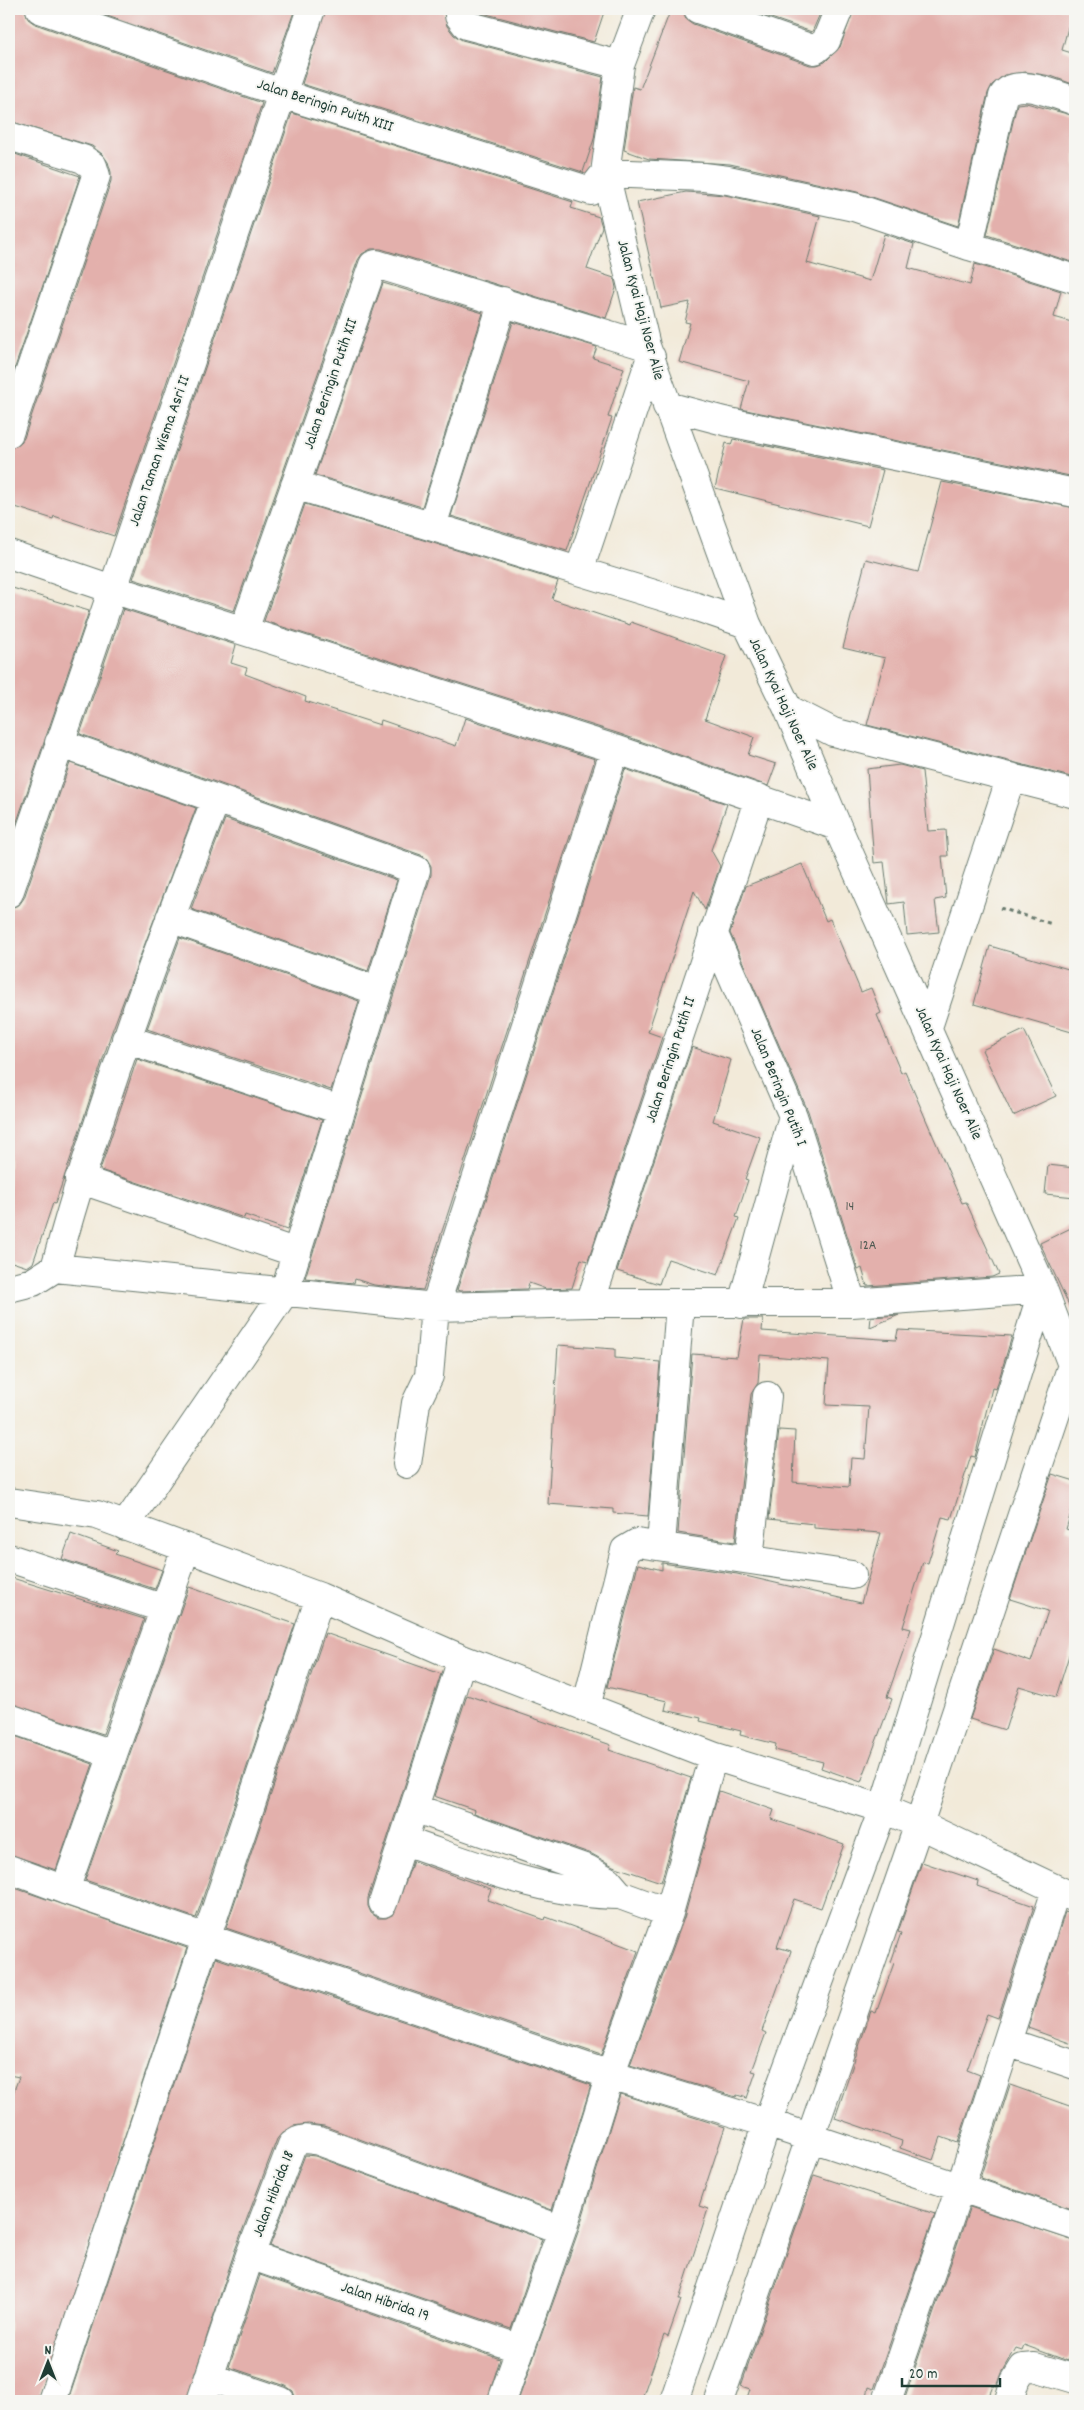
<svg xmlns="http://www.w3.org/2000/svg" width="1084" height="2410" font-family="Dekko,sans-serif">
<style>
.building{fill:#e3b0ac}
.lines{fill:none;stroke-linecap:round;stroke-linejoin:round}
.minor-casing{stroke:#697a6e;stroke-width:30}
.path{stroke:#697a6e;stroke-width:3;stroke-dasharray:4 4;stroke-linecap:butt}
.minor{stroke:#fff;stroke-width:28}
.labels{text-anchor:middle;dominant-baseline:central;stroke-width:4;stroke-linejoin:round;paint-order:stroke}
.number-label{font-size:14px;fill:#505a52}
.street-label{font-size:16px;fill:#1f3d34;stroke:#f6f6f2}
</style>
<rect width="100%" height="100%" fill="#f6f6f2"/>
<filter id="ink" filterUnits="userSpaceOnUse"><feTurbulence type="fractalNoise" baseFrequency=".02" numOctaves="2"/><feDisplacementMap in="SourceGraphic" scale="10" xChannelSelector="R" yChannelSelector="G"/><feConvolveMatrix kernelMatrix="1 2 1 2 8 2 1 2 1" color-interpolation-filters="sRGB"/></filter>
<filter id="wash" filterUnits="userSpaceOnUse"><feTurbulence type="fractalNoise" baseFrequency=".0096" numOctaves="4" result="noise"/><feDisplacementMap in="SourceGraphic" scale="20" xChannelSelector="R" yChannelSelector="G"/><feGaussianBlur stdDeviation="1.12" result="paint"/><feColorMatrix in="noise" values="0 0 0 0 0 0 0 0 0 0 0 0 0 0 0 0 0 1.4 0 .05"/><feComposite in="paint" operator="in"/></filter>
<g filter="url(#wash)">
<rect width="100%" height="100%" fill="#f2ead9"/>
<g id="blocks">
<!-- building -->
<path class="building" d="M 9,9 L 25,9 L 28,19 L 35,24 L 262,103 L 114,536 L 54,516 L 53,519 L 9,505 L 9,448 L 19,445 L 24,438 L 111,181 L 111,172 L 108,162 L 102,154 L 92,146 L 9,121 Z
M 87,9 L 295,9 L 272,73 Z
M 326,9 L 443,9 L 447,26 L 454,35 L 462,40 L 603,77 L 594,139 L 583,172 L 302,84 Z
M 475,9 L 605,9 L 594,42 L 475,11 Z
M 671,9 L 683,9 L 686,19 L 693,24 L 810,65 L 817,65 L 825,62 L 840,47 L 854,9 L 1073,9 L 1062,50 L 1075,54 L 1075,85 L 1051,76 L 1026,72 L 1004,75 L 992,85 L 988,93 L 958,226 L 857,192 L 730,164 L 649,159 L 624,150 L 633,87 L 640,89 Z
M 745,9 L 822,9 L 812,32 Z
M 1026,103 L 1075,116 L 1075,263 L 987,235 L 1017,104 Z
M 292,113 L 573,202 L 571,208 L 599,217 L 602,227 L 587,269 L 614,278 L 616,288 L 606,318 L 381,249 L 371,249 L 362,254 L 358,260 L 234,611 L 133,579 Z
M 9,152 L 80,176 L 9,385 Z
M 686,192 L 725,195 L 820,216 L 807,263 L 870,281 L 884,234 L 914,244 L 908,268 L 970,285 L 975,264 L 1061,291 L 1054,317 L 1075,323 L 1075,477 L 741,409 L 749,381 L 679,362 L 690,323 L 685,322 L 690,302 L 661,308 L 637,202 Z
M 383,283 L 483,313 L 422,507 L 315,475 Z
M 513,322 L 597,347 L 593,358 L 624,368 L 608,417 L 612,418 L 567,551 L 451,516 Z
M 733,439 L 883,470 L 868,526 L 715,488 L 726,443 L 731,445 Z
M 942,482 L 1075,508 L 1075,778 L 867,725 L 885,658 L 843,648 L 866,559 L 918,572 Z
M 305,504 L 558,581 L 552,599 L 630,625 L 631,622 L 726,656 L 705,719 L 754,737 L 748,755 L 776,764 L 768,786 L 620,734 L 264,621 Z
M 9,587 L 89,611 L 9,845 Z
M 123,609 L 236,645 L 231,663 L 247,668 L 245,674 L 306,697 L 305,701 L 380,725 L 381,720 L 456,746 L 465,718 L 595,759 L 423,1290 L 374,1285 L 355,1279 L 354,1283 L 305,1278 L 431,875 L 431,866 L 427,859 L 421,855 L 80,734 Z
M 70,763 L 196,808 L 111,1034 L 70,1160 L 55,1204 L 53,1203 L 33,1263 L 27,1267 L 9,1261 L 9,908 L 19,905 L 24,898 Z
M 900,765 L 922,771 L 928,831 L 946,830 L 948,856 L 942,856 L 946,898 L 935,900 L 939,932 L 907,935 L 904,902 L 889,904 L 884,862 L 874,863 L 867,769 Z
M 625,769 L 727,804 L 711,850 L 720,866 L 705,910 L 694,891 L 648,1032 L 662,1037 L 588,1261 L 581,1259 L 572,1288 L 546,1289 L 529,1283 L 527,1289 L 460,1291 L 457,1290 Z
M 225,819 L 397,880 L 368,971 L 191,909 Z
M 802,864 L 826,921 L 830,919 L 861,992 L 871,988 L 881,1013 L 877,1015 L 901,1073 L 905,1071 L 962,1203 L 966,1202 L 999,1274 L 992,1277 L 867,1286 L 862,1268 L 858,1270 L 808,1111 L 730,933 L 746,886 Z
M 180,938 L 359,1001 L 331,1090 L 147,1029 Z
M 990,946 L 1075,971 L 1075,1033 L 974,1004 Z
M 1024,1030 L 1056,1096 L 1013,1116 L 982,1050 Z
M 692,1047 L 731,1060 L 713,1121 L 760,1137 L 745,1179 L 748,1180 L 736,1217 L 739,1218 L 718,1275 L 668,1259 L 659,1284 L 617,1271 Z
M 137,1059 L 322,1120 L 287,1230 L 245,1215 L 244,1218 L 100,1170 Z
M 1048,1165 L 1075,1168 L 1075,1197 L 1045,1194 Z
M 1075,1226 L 1075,1318 L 1040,1243 Z
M 899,1315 L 870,1327 L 871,1317 Z
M 744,1319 L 763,1319 L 762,1331 L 896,1340 L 898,1330 L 1012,1336 L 996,1389 L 992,1388 L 975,1457 L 971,1456 L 951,1519 L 942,1517 L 928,1563 L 923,1562 L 903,1627 L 911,1629 L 887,1697 L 892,1699 L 861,1782 L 821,1768 L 823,1762 L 775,1750 L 776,1744 L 740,1735 L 741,1731 L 700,1721 L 701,1718 L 665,1710 L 667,1701 L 607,1687 L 638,1564 L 662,1570 L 662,1563 L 737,1574 L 861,1603 L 881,1533 L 814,1528 L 814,1524 L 769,1519 L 779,1430 L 795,1431 L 793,1482 L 849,1487 L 851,1458 L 865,1459 L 869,1407 L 826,1405 L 829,1361 L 760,1355 L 758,1383 L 751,1394 L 735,1542 L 678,1533 L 692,1354 L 737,1357 Z
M 558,1345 L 615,1349 L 615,1358 L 660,1362 L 648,1516 L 613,1513 L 613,1509 L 548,1504 Z
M 1052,1474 L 1075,1481 L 1075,1500 L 1066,1529 L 1075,1532 L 1075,1636 L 1056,1697 L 1019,1686 L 1005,1730 L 970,1719 L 994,1649 L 1031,1662 L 1048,1611 L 1010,1599 Z
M 71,1534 L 118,1551 L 115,1554 L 162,1570 L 155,1589 L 62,1559 Z
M 9,1577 L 144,1619 L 103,1734 L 9,1703 Z
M 189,1587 L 295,1624 L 196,1918 L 85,1880 Z
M 325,1633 L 441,1674 L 368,1898 L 368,1906 L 371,1913 L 378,1918 L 386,1918 L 394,1914 L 413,1861 L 491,1889 L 487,1900 L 545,1920 L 546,1917 L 571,1926 L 638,1951 L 601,2055 L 226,1928 Z
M 467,1695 L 611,1745 L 609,1750 L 691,1778 L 661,1882 L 613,1866 L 592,1854 L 474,1813 L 475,1810 L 434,1796 Z
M 9,1734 L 93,1764 L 56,1870 L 9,1854 Z
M 719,1791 L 774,1810 L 771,1819 L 844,1844 L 821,1908 L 794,1899 L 777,1947 L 791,1951 L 762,2031 L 766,2033 L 752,2071 L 756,2072 L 747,2098 L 737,2095 L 736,2097 L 630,2065 L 684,1918 Z
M 922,1862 L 978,1881 L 977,1886 L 1034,1906 L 998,2018 L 987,2014 L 967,2070 L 980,2075 L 958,2143 L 941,2137 L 933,2160 L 900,2148 L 902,2141 L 835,2118 L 871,2011 L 876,2013 L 894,1963 L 891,1962 L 901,1933 L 898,1932 Z
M 9,1886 L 187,1948 L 37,2401 L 9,2401 L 9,2104 L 19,2077 L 9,2075 Z
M 1065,1912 L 1075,1915 L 1075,2045 L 1028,2028 Z
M 216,1958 L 591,2085 L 552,2210 L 324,2126 L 308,2124 L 293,2126 L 282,2133 L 277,2139 L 235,2250 L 186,2401 L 68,2401 Z
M 1010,2085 L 1075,2108 L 1075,2210 L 980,2178 Z
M 620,2094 L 725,2127 L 699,2206 L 708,2209 L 679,2300 L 681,2300 L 668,2337 L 664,2335 L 641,2401 L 518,2401 L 577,2235 Z
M 305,2155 L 315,2156 L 542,2239 L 511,2329 L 270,2246 Z
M 814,2175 L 935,2214 L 874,2389 L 869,2387 L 866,2401 L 746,2401 L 750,2389 L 741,2386 Z
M 970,2207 L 1075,2241 L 1075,2341 L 1068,2361 L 1024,2345 L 1022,2350 L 1016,2348 L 1002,2373 L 997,2387 L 993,2386 L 987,2401 L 908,2401 L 904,2400 Z
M 260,2275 L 500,2359 L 487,2401 L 296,2401 L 293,2391 L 286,2386 L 229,2367 Z"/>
</g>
</g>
<g filter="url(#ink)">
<use href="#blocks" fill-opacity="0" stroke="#697a6e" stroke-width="1"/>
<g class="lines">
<defs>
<path id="minor" d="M 40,9 L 307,102 L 591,191 L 605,173 L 704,177 L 728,180 L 854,207 L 969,246 L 1075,279
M 459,9 L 459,16 L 466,25 L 620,65
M 641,9 L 620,65 L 605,173 L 646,346 L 747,624 L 788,709 L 837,826 L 1043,1289 L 1075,1373
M 698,9 L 815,50 L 826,41 L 839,9
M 9,136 L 83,159 L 93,166 L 96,176 L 9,433
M 969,246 L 1003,96 C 1016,76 1056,95 1075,101
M 667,406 L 724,421 L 1075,493
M 295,485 L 697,607 L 747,624
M 432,526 L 503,301
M 9,554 L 112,589 L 615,749 L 837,826
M 579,571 L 651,357
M 244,630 L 373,265 L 376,264 L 646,346
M 788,709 L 833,732 L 1075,794
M 59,743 L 416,870 L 284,1293 L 125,1526
M 9,893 L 311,9
M 170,918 L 378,991
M 713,932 L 793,1116 L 852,1303
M 928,1027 L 1011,777
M 126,1039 L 340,1110
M 79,1179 L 297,1253
M 55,1268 C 99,1108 156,953 216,799
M 9,1288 L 33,1282 L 55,1268 L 435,1307 L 590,1303 L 852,1303 L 1043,1289 L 883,1809 L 767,2123 L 674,2401
M 590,1303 L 759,798
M 742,1304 L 793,1116
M 407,1464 L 416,1403 L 429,1376 L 435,1307 L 615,749
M 9,1502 L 97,1515 L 320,1597 L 462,1659 L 713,1756 L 883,1809 L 919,1824 L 1075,1898
M 661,1545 L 680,1304
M 9,1558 L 165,1609
M 749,1559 L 767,1396
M 586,1708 L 625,1550 L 637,1543 L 852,1575
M 9,1718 L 112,1754
M 414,1808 L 587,1869 L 608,1881 L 620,1895 L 669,1913
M 404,1841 C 473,1864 545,1895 620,1895
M 9,1869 L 65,1890 L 610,2075 L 767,2123 L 1075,2226
M 65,1890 L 186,1548
M 383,1903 L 462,1659
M 1007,2042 L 1075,2065
M 250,2255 L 520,2349
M 209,2377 L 281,2401
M 52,2401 L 320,1597
M 201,2401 L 250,2255 L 292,2145 C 301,2137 308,2139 319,2141 L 562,2230
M 502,2401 L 562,2230 L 610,2075 L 669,1913 L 713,1756
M 719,2401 L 919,1824 L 1072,1365
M 887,2401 L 960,2188 L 1056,1890
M 1009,2401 L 1015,2381 L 1023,2368 L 1035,2367 L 1075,2379"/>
</defs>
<!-- minor casing -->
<use href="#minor" class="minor-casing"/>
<!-- path -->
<path class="path" d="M 1000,908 L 1052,924"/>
<!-- minor -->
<use href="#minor" class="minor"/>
</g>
</g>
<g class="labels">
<!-- number labels -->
<g class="number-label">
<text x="850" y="1207">14</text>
<text x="868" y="1246">12A</text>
</g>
<!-- street labels -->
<g class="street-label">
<text transform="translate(325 106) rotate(18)">Jalan Beringin Puith XIII</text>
<text transform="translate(640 310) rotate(75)">Jalan Kyai Haji Noer Alie</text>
<text transform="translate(331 384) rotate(-71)">Jalan Beringin Putih XII</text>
<text transform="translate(160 451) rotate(-71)">Jalan Taman Wisma Asri II</text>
<text transform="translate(783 704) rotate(65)">Jalan Kyai Haji Noer Alie</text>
<text transform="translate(671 1060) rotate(-72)">Jalan Beringin Putih II</text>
<text transform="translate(948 1073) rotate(66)">Jalan Kyai Haji Noer Alie</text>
<text transform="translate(778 1087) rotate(68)">Jalan Beringin Putih I</text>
<text transform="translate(274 2194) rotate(-69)">Jalan Hibrida 18</text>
<text transform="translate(385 2302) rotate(19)">Jalan Hibrida 19</text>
</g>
</g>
<!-- margin -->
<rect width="1084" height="2410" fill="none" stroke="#f6f6f2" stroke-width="30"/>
<!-- north arrow -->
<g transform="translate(48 2362)" stroke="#f6f6f2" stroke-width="4" paint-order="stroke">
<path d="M0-4L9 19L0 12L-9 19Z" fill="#1f3d34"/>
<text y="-8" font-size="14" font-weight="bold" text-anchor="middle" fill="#1f3d34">N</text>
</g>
<!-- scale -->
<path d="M902 2378v8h98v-8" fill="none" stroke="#1f3d34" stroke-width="2.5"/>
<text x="909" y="2378" font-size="15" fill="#1f3d34" stroke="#f6f6f2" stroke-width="4" paint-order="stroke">20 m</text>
</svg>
